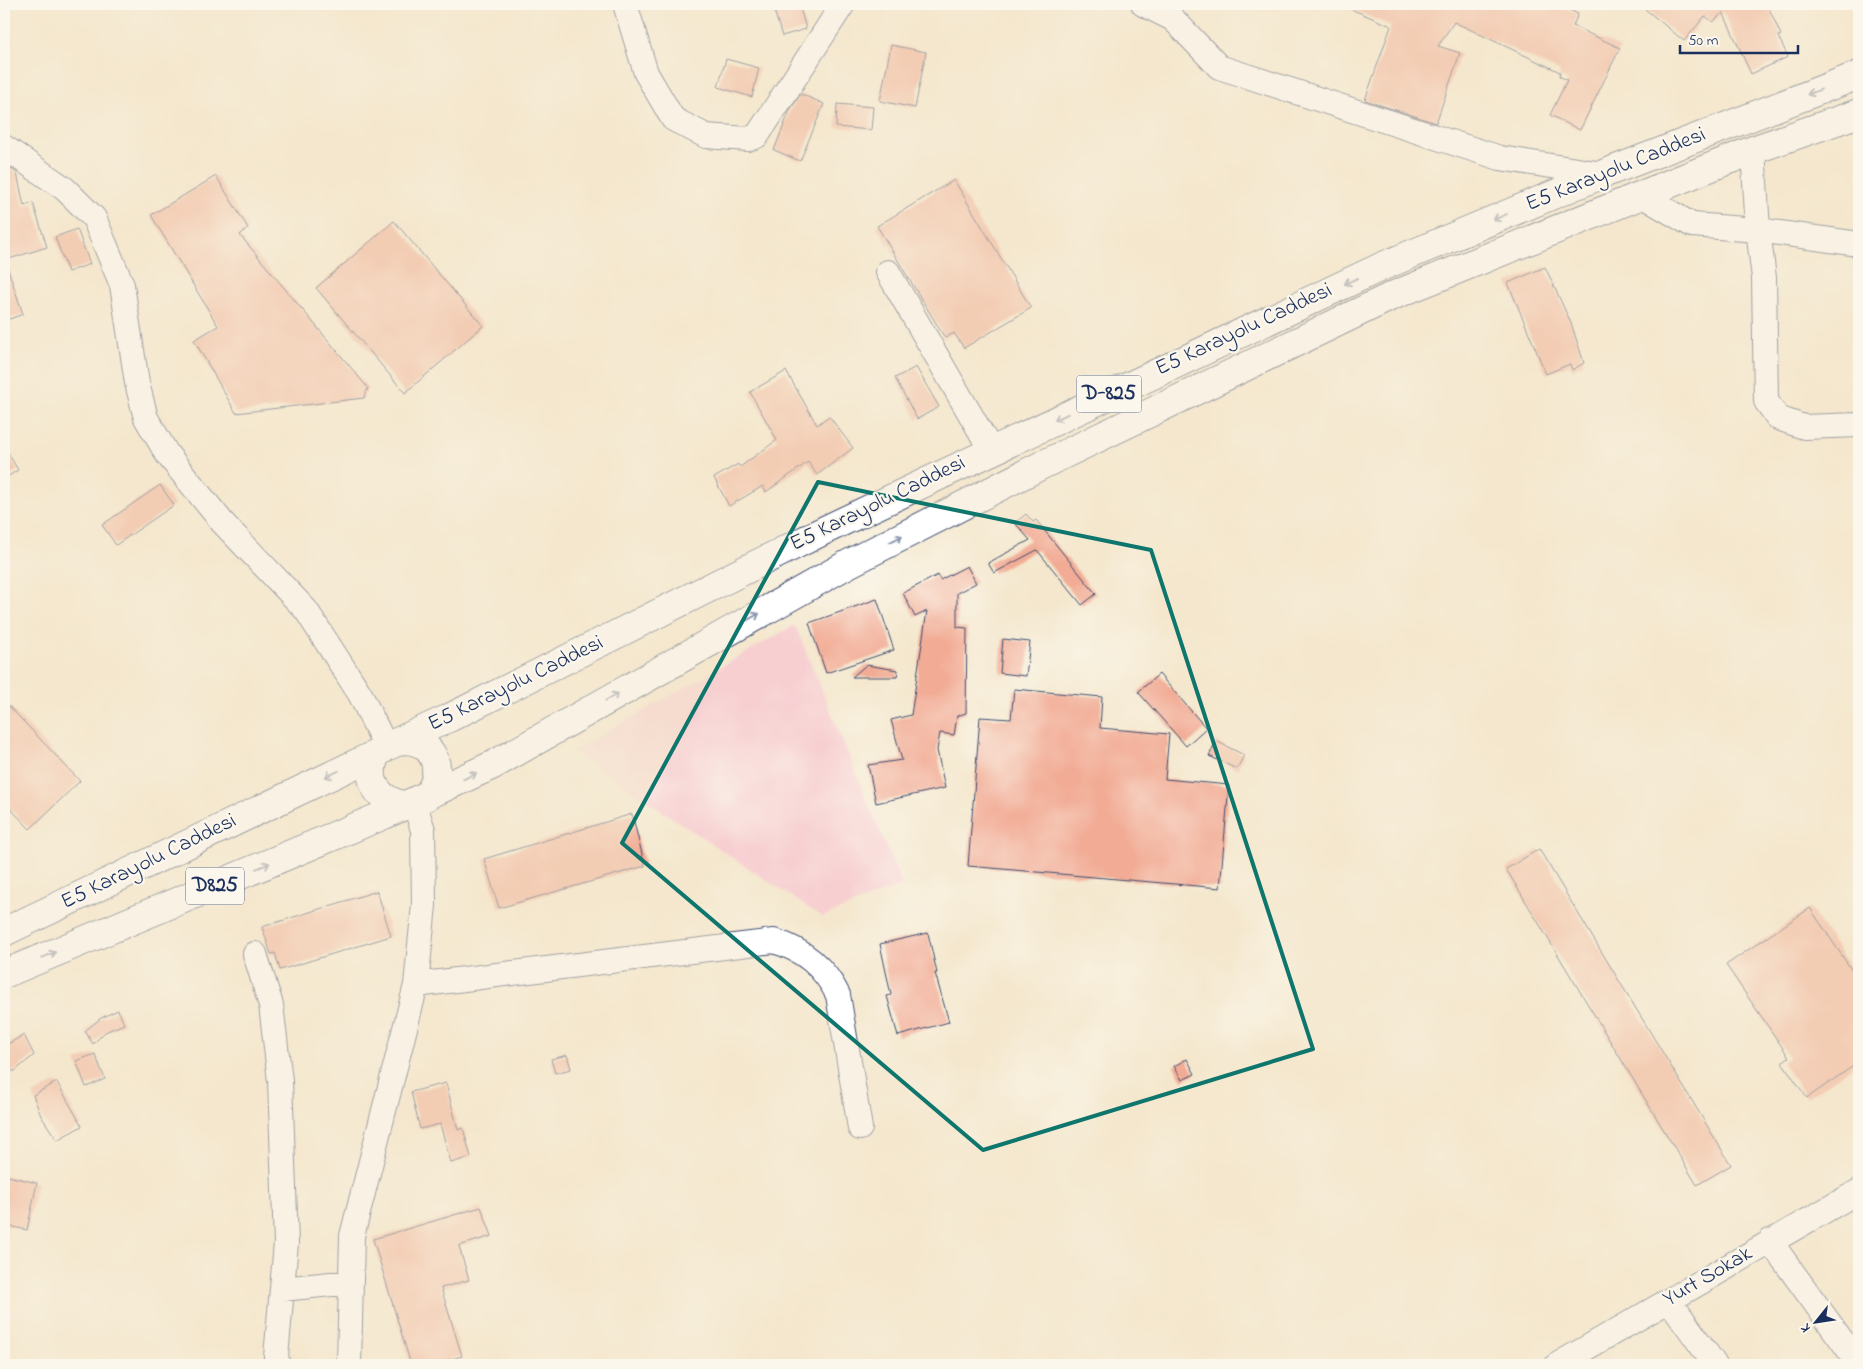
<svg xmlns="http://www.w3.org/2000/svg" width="1863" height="1369" font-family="'Indie Flower',sans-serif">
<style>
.built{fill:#f7cfd1}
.building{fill:#f2ac95}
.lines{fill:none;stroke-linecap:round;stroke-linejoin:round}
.minor-casing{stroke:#3c4b6f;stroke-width:26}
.highway-casing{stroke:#3c4b6f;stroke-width:30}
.minor{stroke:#fff;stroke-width:24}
.highway{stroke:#fff;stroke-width:28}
.oneway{stroke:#8d97ae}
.marked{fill:none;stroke:#0f766e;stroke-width:4;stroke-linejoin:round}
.labels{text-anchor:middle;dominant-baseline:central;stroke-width:4.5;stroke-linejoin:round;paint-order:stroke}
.shield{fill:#fbf7ec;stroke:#5e6b89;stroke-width:1}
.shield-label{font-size:21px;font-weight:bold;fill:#1b2f5e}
.street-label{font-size:22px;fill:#1b2f5e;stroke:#fbf7ec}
</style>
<rect width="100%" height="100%" fill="#fbf7ec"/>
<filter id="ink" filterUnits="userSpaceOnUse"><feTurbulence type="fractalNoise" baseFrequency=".02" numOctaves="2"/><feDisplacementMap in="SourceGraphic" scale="10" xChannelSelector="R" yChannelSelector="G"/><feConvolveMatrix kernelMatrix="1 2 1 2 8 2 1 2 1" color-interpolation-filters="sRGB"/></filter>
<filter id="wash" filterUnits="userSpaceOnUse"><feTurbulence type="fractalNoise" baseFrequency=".0096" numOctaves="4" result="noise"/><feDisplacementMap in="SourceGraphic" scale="20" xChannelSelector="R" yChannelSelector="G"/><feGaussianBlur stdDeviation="1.12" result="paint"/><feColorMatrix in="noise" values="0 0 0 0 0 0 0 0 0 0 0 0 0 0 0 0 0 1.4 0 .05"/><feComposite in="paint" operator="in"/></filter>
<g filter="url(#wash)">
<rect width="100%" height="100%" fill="#f4e7cd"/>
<!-- built -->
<path class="built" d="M 795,625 L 902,885 L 822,917 L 572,751 Z"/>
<g id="blocks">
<!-- building -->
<path class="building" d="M 772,4 L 799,4 L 806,29 L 782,36 Z
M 1339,4 L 1557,4 L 1578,14 L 1573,26 L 1620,48 L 1580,130 L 1550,115 L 1567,80 L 1559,76 L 1560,72 L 1454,22 L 1438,46 L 1460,53 L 1436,123 L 1365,100 L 1391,26 Z
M 1639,4 L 1767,4 L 1781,35 L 1778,36 L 1788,57 L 1751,74 L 1723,12 L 1713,22 L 1705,16 L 1684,41 Z
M 891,45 L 926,52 L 915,108 L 880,101 Z
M 726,59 L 759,68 L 752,97 L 718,87 Z
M 801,94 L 824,104 L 800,161 L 774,150 L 790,110 Z
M 837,104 L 873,107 L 871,130 L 836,127 Z
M 4,164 L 17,173 L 24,206 L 33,203 L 47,247 L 9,259 L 4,242 Z
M 216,176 L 248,228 L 240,235 L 368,388 L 364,398 L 236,413 L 194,340 L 218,326 L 151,215 Z
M 954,180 L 1031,308 L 964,348 L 954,333 L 945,338 L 877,226 Z
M 394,221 L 483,326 L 405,393 L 316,288 Z
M 77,229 L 90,264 L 68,272 L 55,237 Z
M 6,263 L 23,314 L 4,321 L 4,264 Z
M 1545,267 L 1571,323 L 1584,363 L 1572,370 L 1570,364 L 1546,374 L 1508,283 Z
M 916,367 L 939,407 L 917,419 L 895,378 Z
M 786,371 L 817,425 L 829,416 L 853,448 L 817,475 L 808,462 L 766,492 L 763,486 L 729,506 L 714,478 L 738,464 L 740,467 L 777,440 L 750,392 Z
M 4,446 L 18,470 L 4,479 Z
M 160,485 L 174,505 L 116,545 L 102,525 Z
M 1026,514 L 1033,522 L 1036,520 L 1096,594 L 1082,605 L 1037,550 L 994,573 L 988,563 L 1030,540 L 1015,523 Z
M 967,566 L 976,583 L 957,593 L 957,627 L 967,628 L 966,713 L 957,716 L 954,735 L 940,733 L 937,750 L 945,788 L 876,803 L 868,765 L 902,760 L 891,720 L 911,715 L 927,611 L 915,617 L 903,593 L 938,575 L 940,580 Z
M 877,599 L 894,650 L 826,673 L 809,623 Z
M 1003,639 L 1030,642 L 1026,676 L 1000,673 Z
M 866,665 L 898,670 L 897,677 L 852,677 Z
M 1159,674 L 1206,728 L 1186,746 L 1138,692 Z
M 1014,689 L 1102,697 L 1100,728 L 1169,734 L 1165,779 L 1229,785 L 1220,888 L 968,866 L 980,717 L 1011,719 Z
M 4,701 L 80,781 L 30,829 L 4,802 Z
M 1216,741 L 1244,755 L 1237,769 L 1209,756 Z
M 632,814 L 645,866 L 499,908 L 484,859 Z
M 1539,849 L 1731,1165 L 1697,1185 L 1506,869 Z
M 377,891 L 391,936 L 280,970 L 275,953 L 271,954 L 262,927 Z
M 1810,908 L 1859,981 L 1859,1062 L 1807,1098 L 1782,1062 L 1789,1057 L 1726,965 Z
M 928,933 L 937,973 L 935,973 L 949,1022 L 898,1036 L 887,996 L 891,995 L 880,944 Z
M 118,1010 L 124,1024 L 105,1032 L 93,1044 L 85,1031 L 101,1018 Z
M 24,1035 L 34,1055 L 15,1071 L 4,1071 L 4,1046 Z
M 95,1054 L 105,1079 L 86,1087 L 76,1061 Z
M 567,1055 L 571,1069 L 555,1073 L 551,1059 Z
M 1187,1059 L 1195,1074 L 1182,1080 L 1174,1066 Z
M 57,1082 L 82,1126 L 57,1140 L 41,1116 L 33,1095 Z
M 446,1083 L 458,1130 L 463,1128 L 471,1157 L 451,1163 L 440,1124 L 420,1129 L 411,1092 Z
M 4,1175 L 37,1183 L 27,1230 L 4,1225 Z
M 481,1207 L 492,1236 L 459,1246 L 469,1280 L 441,1288 L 462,1356 L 432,1365 L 411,1365 L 373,1239 Z"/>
</g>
</g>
<g filter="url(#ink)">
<use href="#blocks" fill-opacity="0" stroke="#3c4b6f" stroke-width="1"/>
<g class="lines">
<defs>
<path id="minor" d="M 625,4 L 646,73 L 673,119 L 706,136 L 748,139 L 757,136 L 843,4
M 1143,4 L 1173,19 L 1219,67 L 1500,158 L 1603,174
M 4,147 L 65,189 L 94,218 L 122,285 L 137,383 L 146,418 L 167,454 L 222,522 L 306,610 L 360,694 L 386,747
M 1753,150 L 1758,230 L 1859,244
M 1641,195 L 1692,225 L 1758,230 L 1764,278 L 1766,401 L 1778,418 L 1804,427 L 1859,425
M 888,272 L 991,450
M 255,954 L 271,1005 L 280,1081 L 286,1243 L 276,1357 L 278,1365
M 416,985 L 774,941 C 804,950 824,967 838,995 L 860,1128
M 1770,1241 L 1859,1364
M 282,1289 L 351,1282
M 1669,1300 L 1715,1365
M 349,1365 L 352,1236 L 416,985 L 424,905 L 423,830 L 414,802
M 1557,1365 L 1859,1191"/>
<path id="highway" d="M 402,740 C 436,739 446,773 426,797
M 376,754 C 364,782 378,800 406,806
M 4,932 L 376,754 L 386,747 L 451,717 L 827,529 L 1383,266 L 1603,174 L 1859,75
M 4,974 L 384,815 L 493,765 L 848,564 L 1042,465 L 1392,296 L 1753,150 L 1859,113"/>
</defs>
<!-- minor casing -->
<use href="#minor" class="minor-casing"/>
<!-- highway casing -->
<use href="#highway" class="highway-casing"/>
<!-- minor -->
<use href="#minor" class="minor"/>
<!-- highway -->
<use href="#highway" class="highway"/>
</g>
<!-- one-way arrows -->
<defs><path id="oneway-shaft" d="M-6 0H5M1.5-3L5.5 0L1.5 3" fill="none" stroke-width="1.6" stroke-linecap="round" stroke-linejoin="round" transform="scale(1.25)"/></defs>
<g class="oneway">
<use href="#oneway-shaft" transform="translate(1814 92) rotate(159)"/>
<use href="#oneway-shaft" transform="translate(1500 217) rotate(157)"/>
<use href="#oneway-shaft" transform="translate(1351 281) rotate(155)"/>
<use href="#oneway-shaft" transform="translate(1061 417) rotate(155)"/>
<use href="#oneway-shaft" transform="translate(896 539) rotate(-27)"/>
<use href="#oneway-shaft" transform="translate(753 617) rotate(-29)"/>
<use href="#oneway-shaft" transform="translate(612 697) rotate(-29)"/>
<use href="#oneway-shaft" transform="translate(332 774) rotate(155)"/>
<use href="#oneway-shaft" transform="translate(470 776) rotate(-26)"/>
<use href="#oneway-shaft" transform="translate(263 866) rotate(-23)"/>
<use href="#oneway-shaft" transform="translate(49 955) rotate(-23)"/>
</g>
</g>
<!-- marked area -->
<path d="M0 0H1863V1369H0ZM 818,482 L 1151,550 L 1313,1049 L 983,1150 L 622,843 Z" fill="#f4e7cd" fill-opacity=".55" fill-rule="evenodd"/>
<path class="marked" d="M 818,482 L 1151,550 L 1313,1049 L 983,1150 L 622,843 Z"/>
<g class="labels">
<!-- shield labels -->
<g class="shield">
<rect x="1076.5" y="375.5" width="65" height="37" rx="4"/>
<rect x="186" y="867.5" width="58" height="37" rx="4"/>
</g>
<g class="shield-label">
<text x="1109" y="394">D-825</text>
<text x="215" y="886">D825</text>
</g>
<!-- street labels -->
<g class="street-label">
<text transform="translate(1616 170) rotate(-22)">E5 Karayolu Caddesi</text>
<text transform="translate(1244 330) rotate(-25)">E5 Karayolu Caddesi</text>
<text transform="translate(878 504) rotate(-26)">E5 Karayolu Caddesi</text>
<text transform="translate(516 684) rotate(-26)">E5 Karayolu Caddesi</text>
<text transform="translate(149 862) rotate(-26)">E5 Karayolu Caddesi</text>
<text transform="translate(1708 1277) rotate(-30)">Yurt Sokak</text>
</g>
</g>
<!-- margin -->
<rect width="1863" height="1369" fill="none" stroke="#fbf7ec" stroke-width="20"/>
<!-- north arrow -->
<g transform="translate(1816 1322) rotate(240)" stroke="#fbf7ec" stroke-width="4" paint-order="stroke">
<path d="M0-4L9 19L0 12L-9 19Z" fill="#1b2f5e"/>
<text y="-8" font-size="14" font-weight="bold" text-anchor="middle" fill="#1b2f5e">K</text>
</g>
<!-- scale -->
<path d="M1680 45v8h118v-8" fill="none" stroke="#1b2f5e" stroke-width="2.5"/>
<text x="1688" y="45" font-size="15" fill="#1b2f5e" stroke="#fbf7ec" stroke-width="4" paint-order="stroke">50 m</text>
</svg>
